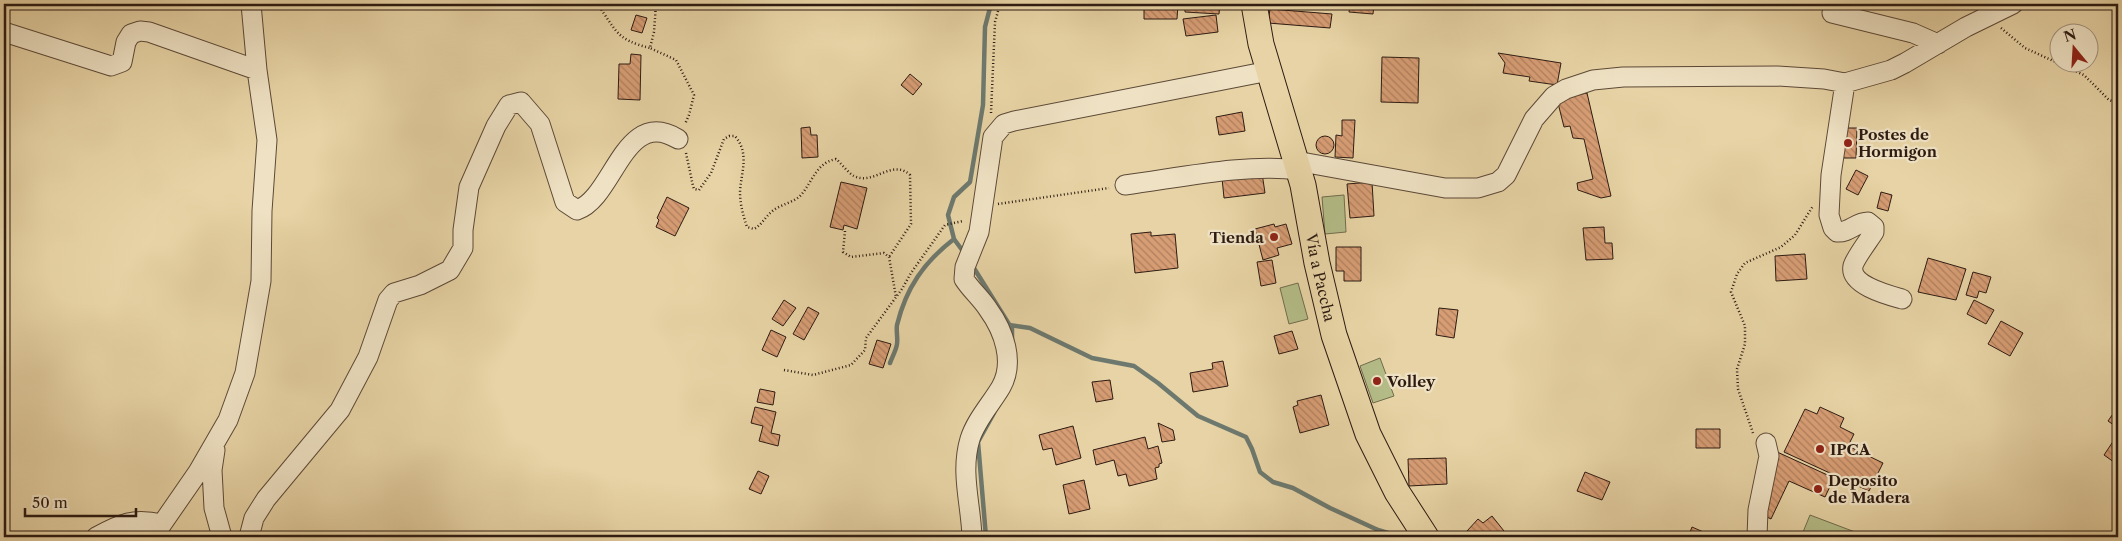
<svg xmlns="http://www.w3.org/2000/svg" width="2122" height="541" font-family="'Libre Caslon Text',serif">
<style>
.pitch{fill:#b4bc87;stroke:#706c4c}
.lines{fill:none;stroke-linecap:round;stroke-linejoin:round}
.stream{stroke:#6d796e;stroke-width:4.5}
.building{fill:url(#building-back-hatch);stroke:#2d1b12}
.minor-casing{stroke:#5c4937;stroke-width:21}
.major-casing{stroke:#2d1b12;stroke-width:27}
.path{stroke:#2d1b12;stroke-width:2.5;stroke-dasharray:1 2.5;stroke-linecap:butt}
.minor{stroke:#efe2c4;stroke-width:19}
.major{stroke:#e7d3a5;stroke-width:25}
.poi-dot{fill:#8f2418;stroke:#efe2c4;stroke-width:2}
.labels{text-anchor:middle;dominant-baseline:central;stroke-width:4.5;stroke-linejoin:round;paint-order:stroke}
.poi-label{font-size:15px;font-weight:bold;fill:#2d1b12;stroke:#efe2c4;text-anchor:start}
.street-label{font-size:15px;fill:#2d1b12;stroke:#efe2c4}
</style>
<defs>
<pattern id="building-back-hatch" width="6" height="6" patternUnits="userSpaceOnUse" patternTransform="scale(1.25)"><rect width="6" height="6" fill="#d79d74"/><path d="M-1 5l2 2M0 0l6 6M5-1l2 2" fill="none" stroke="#af7f5e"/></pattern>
</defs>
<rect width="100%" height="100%" fill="#e7d3a5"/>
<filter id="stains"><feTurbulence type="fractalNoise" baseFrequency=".004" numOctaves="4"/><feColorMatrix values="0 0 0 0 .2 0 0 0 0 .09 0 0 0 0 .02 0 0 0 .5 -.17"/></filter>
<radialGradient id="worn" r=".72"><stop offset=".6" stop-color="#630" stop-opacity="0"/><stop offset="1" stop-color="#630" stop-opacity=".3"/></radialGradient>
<!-- pitch -->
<path class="pitch" d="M 1344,195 L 1346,232 L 1325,234 L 1322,197 Z
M 1298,283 L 1308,319 L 1289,324 L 1280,288 Z
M 1380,358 L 1394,396 L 1373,403 L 1360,366 Z
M 1810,515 L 1855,532 L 1853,537 L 1801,537 Z"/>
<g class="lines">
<!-- stream -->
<path class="stream" d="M 965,254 L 954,239 L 948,215 L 954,197 L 970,182 L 983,105 L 985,27 L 991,4
M 972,265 L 1012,329 L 1012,341
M 1009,325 L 1030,328 L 1092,358 L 1134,366 L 1158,383 L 1198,416 L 1246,437 L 1252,449 L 1260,472 L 1273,482 L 1293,488 L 1330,508 L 1378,530 L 1401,537
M 890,363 C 892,357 896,351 897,344 C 898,338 896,331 897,325 C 906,288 924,262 954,239
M 986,537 L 978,442 L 994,413"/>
</g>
<!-- building -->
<path class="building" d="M 571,4 L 587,4 L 588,7 L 572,9 Z
M 1144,4 L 1178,4 L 1177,19 L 1144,19 Z
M 1185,4 L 1220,4 L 1219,14 L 1185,12 Z
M 1350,4 L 1374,4 L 1373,14 L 1349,12 Z
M 1270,9 L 1332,14 L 1330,28 L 1268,23 Z
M 636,15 L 647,18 L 642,33 L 631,30 Z
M 1216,15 L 1218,32 L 1186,36 L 1183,19 Z
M 1498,53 L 1561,63 L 1557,85 L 1529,81 L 1530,77 L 1503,73 L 1505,63 Z
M 631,54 L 641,55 L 640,100 L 618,99 L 619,64 L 630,64 Z
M 1382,57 L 1419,58 L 1418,103 L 1381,102 Z
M 910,74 L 922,84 L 913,95 L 901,85 Z
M 1587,93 L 1611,196 L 1601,198 L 1578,190 L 1577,183 L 1593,179 L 1584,139 L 1573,138 L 1570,126 L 1564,127 L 1557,99 Z
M 1242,112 L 1245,131 L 1219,135 L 1216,117 Z
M 1342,120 L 1355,120 L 1353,158 L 1335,157 L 1336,135 L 1342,136 Z
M 810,127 L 811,135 L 817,135 L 818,157 L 802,158 L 801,128 Z
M 1840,128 L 1857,128 L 1856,158 L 1840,158 Z
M1316 145a9 9 0 1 1 18 0a9 9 0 1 1-18 0Z
M 1856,170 L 1868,176 L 1858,195 L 1846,189 Z
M 1262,173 L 1265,193 L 1224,198 L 1222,178 Z
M 841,182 L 867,188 L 857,229 L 844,225 L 843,230 L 830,227 Z
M 1372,182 L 1374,216 L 1350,218 L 1347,184 Z
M 1881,192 L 1892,195 L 1888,211 L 1877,208 Z
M 667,197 L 689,208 L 675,236 L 656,227 L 659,220 L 657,218 Z
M 1274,224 L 1275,227 L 1286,224 L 1292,244 L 1277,248 L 1279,255 L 1263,260 L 1255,229 Z
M 1604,227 L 1605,243 L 1612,243 L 1613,259 L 1586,260 L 1583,228 Z
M 1151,232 L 1151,236 L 1175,234 L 1178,268 L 1135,273 L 1131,234 Z
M 1336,247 L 1361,247 L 1361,281 L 1344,281 L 1344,271 L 1336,271 Z
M 1805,254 L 1807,279 L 1776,281 L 1775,256 Z
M 1928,258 L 1966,269 L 1956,300 L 1918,292 Z
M 1272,260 L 1276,283 L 1261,286 L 1257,262 Z
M 1973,272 L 1991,277 L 1986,293 L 1979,291 L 1977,298 L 1966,295 Z
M 784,300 L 796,308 L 783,326 L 772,319 Z
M 1974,300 L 1994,310 L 1986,324 L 1967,314 Z
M 808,307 L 819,313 L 804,340 L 793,334 Z
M 1439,308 L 1458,310 L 1454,338 L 1436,335 Z
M 2001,321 L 2023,333 L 2010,356 L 1988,344 Z
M 771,330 L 786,337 L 777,357 L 762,350 Z
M 1292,331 L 1298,349 L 1279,354 L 1274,336 Z
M 877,340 L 891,344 L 883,368 L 869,364 Z
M 1223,361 L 1228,386 L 1193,392 L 1190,373 L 1213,369 L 1212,363 Z
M 1110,380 L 1113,399 L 1096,402 L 1092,382 Z
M 760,389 L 775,392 L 773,405 L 757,402 Z
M 1321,395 L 1329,425 L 1300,433 L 1293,407 L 1298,405 L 1297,401 Z
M 755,407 L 776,412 L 771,433 L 780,435 L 778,446 L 759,441 L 763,426 L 751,423 Z
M 1820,407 L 1844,418 L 1840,427 L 1854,434 L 1848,446 L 1883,463 L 1869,491 L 1784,452 L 1805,409 L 1817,414 Z
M 2117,408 L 2118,408 L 2118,428 L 2108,421 Z
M 1158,423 L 1173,430 L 1175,440 L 1162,442 Z
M 1073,426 L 1081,458 L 1056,465 L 1052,448 L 1043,450 L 1039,435 Z
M 1696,429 L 1720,429 L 1720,448 L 1696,448 Z
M 2118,434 L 2118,465 L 2104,455 Z
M 1145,437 L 1148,449 L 1158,446 L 1162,463 L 1159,464 L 1159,467 L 1155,468 L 1157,479 L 1129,486 L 1126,474 L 1118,476 L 1114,460 L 1096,465 L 1093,450 Z
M 1775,451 L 1834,478 L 1825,497 L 1789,481 L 1771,519 L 1765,516 Z
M 1446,458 L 1447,484 L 1409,486 L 1408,459 Z
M 758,471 L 769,476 L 761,494 L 749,489 Z
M 1585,472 L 1610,482 L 1602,500 L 1577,491 Z
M 1084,480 L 1090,509 L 1069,514 L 1063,485 Z
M 1492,516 L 1504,531 L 1494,537 L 1473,537 L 1467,531 L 1478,519 L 1483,523 Z
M 1692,527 L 1708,534 L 1707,537 L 1688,537 Z"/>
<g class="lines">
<defs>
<path id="minor" d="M 1832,13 L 1913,33 L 1938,44
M 4,32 L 111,66 L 122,62 L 126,42 L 131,34 L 140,31 L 149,32 L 257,70
M 1845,83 L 1831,175 L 1829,215 L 1833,228 L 1837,232 C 1849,233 1856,222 1868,222 L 1874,227 L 1874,232 C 1869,240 1855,258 1853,266 C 1849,285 1888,295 1902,299
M 1296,161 L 1445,188 L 1478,188 L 1498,182 L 1506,175 L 1534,119 L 1554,96 L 1566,89 L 1593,80 L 1623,77 L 1777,76 L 1824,79 L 1845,83 L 1891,70 L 1905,63 L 1966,27 L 2013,4
M 1125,185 C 1179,178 1245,163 1299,170
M 215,450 L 212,470 L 214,508 L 222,537
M 96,537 C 122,523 133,518 162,524
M 153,537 L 198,472 L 228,420 L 245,373 L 252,333 L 261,281 L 262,211 L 267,140 L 257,70 L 251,4
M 249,537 L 254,518 L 266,499 L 340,410 L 368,357 L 388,300 L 394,293 L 420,285 L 450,270 L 463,248 L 463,230 L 469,187 L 496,126 L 509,105 L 521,102 L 540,124 L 565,202 L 577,210 C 614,198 624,106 678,139
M 972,537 C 971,504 960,472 970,439 C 976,420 991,404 1001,387 C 1015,362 1004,331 988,309 C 981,298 971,290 964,279 L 965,267 L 979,232 L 993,137 L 1004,124 L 1014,121 L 1269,71
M 1757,537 L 1758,510 L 1769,456 L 1766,443"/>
<g id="major">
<path id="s1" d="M 1254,4 L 1261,44 L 1303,185 L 1317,263 L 1334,335 L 1368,434 L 1397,492 L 1426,537"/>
</g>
</defs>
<!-- minor casing -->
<use href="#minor" class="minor-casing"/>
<!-- major casing -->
<use href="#major" class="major-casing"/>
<!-- path -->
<path class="path" d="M 597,4 C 617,30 614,39 650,48
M 656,4 L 654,32 L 650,48 L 676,60 L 694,95 L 689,115 L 685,124
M 2001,28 L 2025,48 L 2084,75 L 2109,100 L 2118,103
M 991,113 L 995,22 L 1000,4
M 686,153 L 693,186 L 694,189 L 699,190 L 711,173 L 724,139 L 729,136 L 735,136 C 750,154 741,172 740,192 C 740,204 743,215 747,227 L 754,229 C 763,224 766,215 774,210 C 782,204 795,202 801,195 C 813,181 816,163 836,159 C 842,164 848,173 854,176 C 874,186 892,158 910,175 L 911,224 L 889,257
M 998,204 L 1109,188
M 845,231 L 843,252 L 851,257 L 884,253 L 889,257 L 896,297
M 784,370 L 813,375 L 851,365 L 865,350 L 866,338 L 902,289 L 911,273 L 945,225 L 963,221
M 1753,433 L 1738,389 L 1737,369 L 1745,344 L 1745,326 L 1731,292 L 1737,274 L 1745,263 L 1781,247 L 1795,235 L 1813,206"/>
<!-- minor -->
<use href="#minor" class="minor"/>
<!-- major -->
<use href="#major" class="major"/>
</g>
<!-- markers -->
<g class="poi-dot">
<circle cx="1848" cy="143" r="5"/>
<circle cx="1274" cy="237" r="5"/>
<circle cx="1377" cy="381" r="5"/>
<circle cx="1820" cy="449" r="5"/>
<circle cx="1818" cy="489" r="5"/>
</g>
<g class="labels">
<!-- poi labels -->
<g class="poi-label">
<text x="1858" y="134">Postes de<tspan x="1858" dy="17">Hormigon</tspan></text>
<text x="1264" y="237" text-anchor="end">Tienda</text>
<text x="1387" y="381">Volley</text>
<text x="1830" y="449">IPCA</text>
<text x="1828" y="480">Deposito<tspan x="1828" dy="17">de Madera</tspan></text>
</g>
<!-- street labels -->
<g class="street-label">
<text stroke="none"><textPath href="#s1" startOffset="282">Vía a Paccha</textPath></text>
</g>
</g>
<!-- margin -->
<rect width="2122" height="541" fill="none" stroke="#e7d3a5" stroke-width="20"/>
<rect x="5" y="5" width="2112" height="531" fill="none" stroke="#2d1b12" stroke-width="2.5"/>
<rect x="10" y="10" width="2102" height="521" fill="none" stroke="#2d1b12"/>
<!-- north arrow -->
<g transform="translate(2074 48) rotate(342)"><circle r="24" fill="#efe2c4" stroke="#a1927d"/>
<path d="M0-4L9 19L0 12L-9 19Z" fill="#8f2418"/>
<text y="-8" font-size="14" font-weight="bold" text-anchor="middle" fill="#2d1b12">N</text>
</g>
<!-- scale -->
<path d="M25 508v8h111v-8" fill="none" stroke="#2d1b12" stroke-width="2.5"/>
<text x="32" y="508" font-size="15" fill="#2d1b12" stroke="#efe2c4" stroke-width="4" paint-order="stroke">50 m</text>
<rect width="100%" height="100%" filter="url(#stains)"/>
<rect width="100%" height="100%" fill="url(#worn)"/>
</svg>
